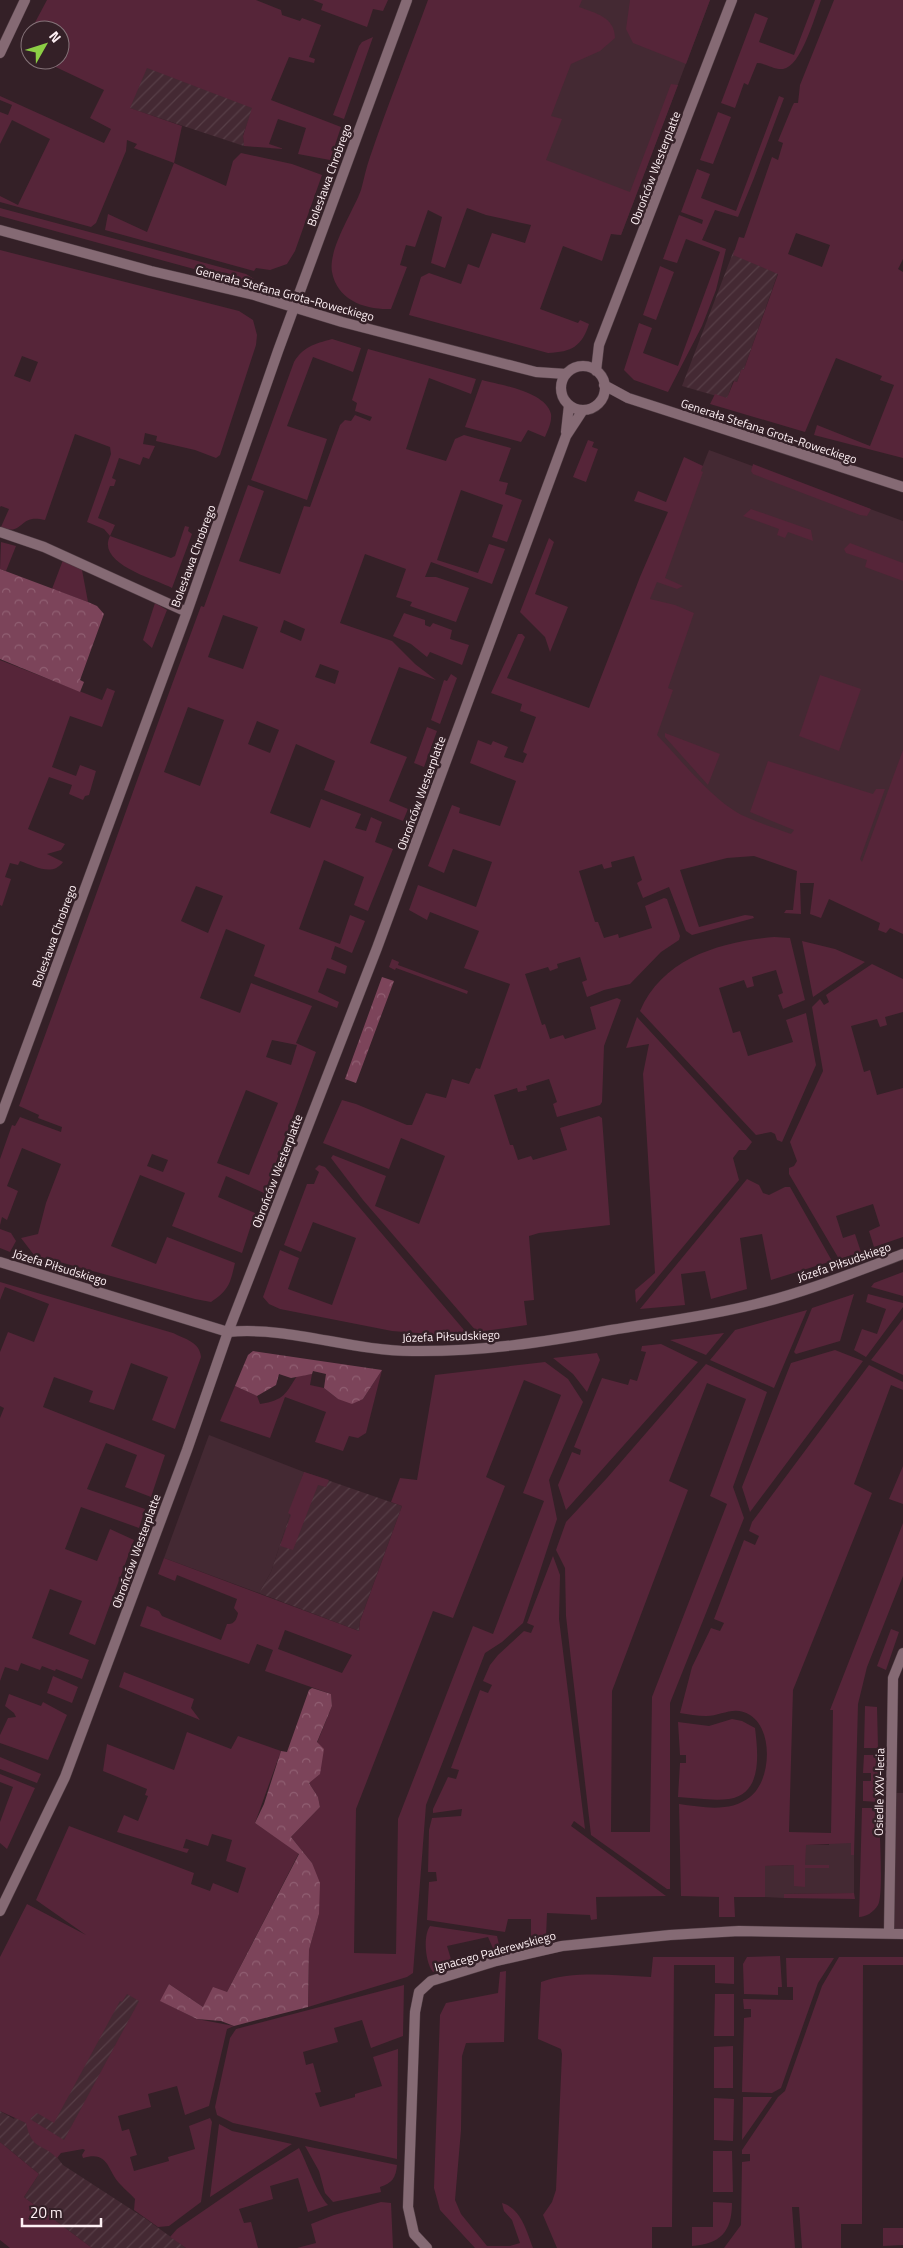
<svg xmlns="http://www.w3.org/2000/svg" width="903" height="2248" font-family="'Titillium Web',sans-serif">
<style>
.built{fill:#442933}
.industrial{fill:url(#industrial-furrows)}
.green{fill:#562539;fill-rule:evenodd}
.forest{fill:url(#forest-crowns)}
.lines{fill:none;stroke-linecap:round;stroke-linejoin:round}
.street-casing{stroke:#503d44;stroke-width:11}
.street{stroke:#856a74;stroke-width:10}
.labels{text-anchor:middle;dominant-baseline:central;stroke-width:5;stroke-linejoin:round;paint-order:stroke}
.street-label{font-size:12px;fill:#fef0f4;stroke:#342027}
</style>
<defs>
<pattern id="industrial-furrows" width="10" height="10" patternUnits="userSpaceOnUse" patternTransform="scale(1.25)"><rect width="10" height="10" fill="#442933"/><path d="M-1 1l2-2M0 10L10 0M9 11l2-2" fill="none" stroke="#573e47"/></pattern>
<pattern id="forest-crowns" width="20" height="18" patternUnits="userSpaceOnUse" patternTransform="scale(1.25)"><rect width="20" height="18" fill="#7c445a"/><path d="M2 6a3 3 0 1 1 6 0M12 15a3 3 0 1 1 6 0" fill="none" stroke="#905f72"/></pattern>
</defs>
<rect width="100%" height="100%" fill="#342027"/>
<!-- built -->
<path class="built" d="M 428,0 L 710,0 L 621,235 L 529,223 Z
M 709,450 L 903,521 L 903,907 L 580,773 Z
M 209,1435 L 304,1472 L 271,1572 L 259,1593 L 164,1558 Z
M 891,1793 L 903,1793 L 903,1934 L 889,1933 Z
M 829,1843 L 852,1843 L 851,1854 L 854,1855 L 854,1893 L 784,1894 L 784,1898 L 765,1897 L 765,1866 L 794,1865 L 805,1886 L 805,1868 L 828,1868 L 829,1866 L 805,1865 L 805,1845 L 829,1845 Z"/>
<!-- industrial -->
<path class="industrial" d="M 166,61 L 253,108 L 243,135 L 244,146 L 129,108 L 146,68 Z
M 734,250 L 784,267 L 778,273 L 744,369 L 741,370 L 737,382 L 733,381 L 727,399 L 682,386 Z
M 304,1472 L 402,1506 L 360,1621 L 359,1631 L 259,1593 L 271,1572 Z
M 99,1987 L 145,1991 L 56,2156 L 63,2165 L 146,2219 L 186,2248 L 92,2248 L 24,2197 L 39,2174 L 0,2142 L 0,2111 L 14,2119 Z"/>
<!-- green -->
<path class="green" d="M 47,0 L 256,0 L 281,10 L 282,15 L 300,21 L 302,18 L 321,25 L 309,57 L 315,59 L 314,63 L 289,57 L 271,100 L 341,127 L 330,160 L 298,154 L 306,128 L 278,119 L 269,144 L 284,149 L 244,146 L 243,136 L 252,108 L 147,68 L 130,108 L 182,126 L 174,163 L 226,186 L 233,161 L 241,153 L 292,164 L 322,175 L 295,251 L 287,264 L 270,270 L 256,268 L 254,271 L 105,230 L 108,214 L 147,232 L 174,163 L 134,148 L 137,144 L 127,140 L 126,151 L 96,223 L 91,227 L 0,202 L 0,196 L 18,205 L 50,139 L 12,120 L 0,144 L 0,112 L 8,115 L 12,105 L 0,100 L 0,96 L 104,143 L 111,129 L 90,118 L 104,90 L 41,60 L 60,60 L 60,30 L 31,30 Z
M 313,0 L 388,0 L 383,11 L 373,9 L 367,27 L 321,10 L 323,4 Z
M 428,0 L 582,0 L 579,7 C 595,13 615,17 615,38 L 600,51 L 571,64 L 551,116 L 562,119 L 546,160 L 630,192 L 671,84 L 678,85 L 621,235 L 611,234 L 602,261 L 563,246 L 540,309 L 578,323 L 580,320 L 589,324 C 582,346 572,352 548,353 L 409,315 L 421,277 L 429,273 L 461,284 L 468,264 L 479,268 L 492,233 L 525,243 L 531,225 L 486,215 L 467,208 L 445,268 L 431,263 L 442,217 L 428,210 L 415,247 L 406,245 L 400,265 L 407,267 L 391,309 C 365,310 337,300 332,272 C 328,249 353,212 361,190 C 364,179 366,168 370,157 C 388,104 409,52 428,0 Z
M 630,0 L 710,0 L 686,64 L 633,43 L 626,29 Z
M 815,0 L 821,0 C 815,16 801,67 783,69 C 774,70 766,63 757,63 L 748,85 L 744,83 L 735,108 L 721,103 L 755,13 L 768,18 L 759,42 L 794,55 Z
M 834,0 L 903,0 L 903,259 L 898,269 L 903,272 L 903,458 L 814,435 L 817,425 L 870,446 L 894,385 L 880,380 L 882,376 L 836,358 L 805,432 L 710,404 L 715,394 L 727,398 L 734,381 L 737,382 L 741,370 L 744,369 L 778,274 L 733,255 L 739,237 L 744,238 L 772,157 L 778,160 L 783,143 L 778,141 L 792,107 L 794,103 L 798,103 L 800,85 ZM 796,233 L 830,245 L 822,267 L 788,254 Z
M 373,37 L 344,119 L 333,115 L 359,46 L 362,42 Z
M 779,96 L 784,98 L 754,178 L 738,217 L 715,210 L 702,240 L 726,249 L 716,290 L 702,326 L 668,392 L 634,380 L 624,370 L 639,323 L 652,328 L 643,353 L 678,366 L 720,252 L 686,239 L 677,263 L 663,259 L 679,215 L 702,224 L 703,220 L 681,212 L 697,169 L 710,174 L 701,198 L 736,211 Z
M 718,112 L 731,117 L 713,164 L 700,160 Z
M 0,208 L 246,274 L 254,279 L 253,282 L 249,284 L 0,216 Z
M 0,250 L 239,311 L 253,320 L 257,335 L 256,345 L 220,455 L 216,458 L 195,450 L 156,441 L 157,436 L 145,433 L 143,444 L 155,446 L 149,459 L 143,457 L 140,465 L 119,458 L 112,478 L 116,480 L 114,486 L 110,486 L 98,518 L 115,525 L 110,536 L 171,558 L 175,556 L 185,526 L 189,527 L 188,531 L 192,534 L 172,588 C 155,579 96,564 110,536 L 104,529 L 87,522 L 111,454 L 110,447 L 75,434 L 45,520 C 17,513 25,537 1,527 L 9,509 L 1,506 L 0,507 ZM 22,356 L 38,362 L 30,382 L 14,376 Z
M 660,266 L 674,272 L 656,320 L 643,315 Z
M 332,339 L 361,348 L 353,372 L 313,357 L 287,426 L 327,439 L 307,500 L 251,480 L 294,362 C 303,347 314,344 332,339 Z
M 368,349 L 476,379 L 471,394 L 429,378 L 406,449 L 446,461 L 455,439 L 464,435 L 511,448 L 499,481 L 508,483 L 505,494 L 522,500 L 507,542 L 492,537 L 503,505 L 461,490 L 437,560 L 478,573 L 489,544 L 505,549 L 492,584 L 431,562 L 425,577 L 436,577 L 469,588 L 456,622 L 410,606 L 412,602 L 396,597 L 406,569 L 365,554 L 340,623 L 392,641 L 415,664 L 436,680 L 399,667 L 370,743 L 407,757 L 389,801 L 408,809 L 403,821 L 324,790 L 335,761 L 296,744 L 270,813 L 310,828 L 321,799 L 361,814 L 355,828 L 366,831 L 371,817 L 382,822 L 375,842 L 393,849 L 368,911 L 354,905 L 364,877 L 324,860 L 299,929 L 340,944 L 350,915 L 365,921 L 352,953 L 335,946 L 331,959 L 347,966 L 345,974 L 327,968 L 318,992 L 339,1002 L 337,1008 L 254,976 L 265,945 L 226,929 L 200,998 L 240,1013 L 251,983 L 312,1006 L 296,1043 L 316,1052 L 266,1190 L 264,1193 L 226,1176 L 218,1197 L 255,1213 L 242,1253 L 172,1226 L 185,1193 L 140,1175 L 111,1246 L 156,1264 L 167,1237 L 235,1263 C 230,1284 229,1290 211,1302 L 195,1299 L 34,1255 L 21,1238 L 38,1234 L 46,1203 L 61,1164 L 22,1148 L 7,1186 L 18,1191 L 7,1220 L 2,1217 L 0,1225 L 0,1159 L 12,1125 L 15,1126 L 20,1117 L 61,1132 L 62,1127 L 38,1118 L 39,1115 L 19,1106 C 81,939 139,772 201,606 L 204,607 L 248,485 L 264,491 L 239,561 L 280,574 L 304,506 L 310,507 L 340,425 L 345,420 L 351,421 L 355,415 L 370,421 L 372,417 L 355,411 L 357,403 L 352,400 ZM 223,615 L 258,627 L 243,669 L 208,657 ZM 284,620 L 305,629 L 301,641 L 280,632 ZM 320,664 L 339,671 L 335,684 L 315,677 ZM 188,707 L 224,720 L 200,786 L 164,772 ZM 257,721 L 279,730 L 270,753 L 248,744 ZM 196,886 L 223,896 L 208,933 L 181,921 ZM 272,1040 L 297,1045 L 291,1065 L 266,1057 ZM 246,1090 L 278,1103 L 249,1175 L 217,1163 ZM 152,1154 L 168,1160 L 163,1172 L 147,1166 Z
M 482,380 C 501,385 546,392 551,414 C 552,422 548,430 545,437 L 528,430 L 521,442 L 465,427 Z
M 588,440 L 594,442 L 592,447 L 598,449 L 586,482 L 573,477 Z
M 684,457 L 703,466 L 701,471 L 703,472 L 665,578 L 683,586 L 677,589 L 657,582 L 650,599 L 675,605 L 694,613 L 668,688 L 673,690 L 657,735 C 680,759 715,803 744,816 C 759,823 775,828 791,834 L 794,830 L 750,812 L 768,761 L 873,794 L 876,789 L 885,789 L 860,859 L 862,862 L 903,750 L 903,934 L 890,928 L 886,933 L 878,930 L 880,923 L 829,899 L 821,918 L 810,914 L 814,883 L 800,883 L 801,914 L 784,913 L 786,910 L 793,910 L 797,871 L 754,856 L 727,858 L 680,870 L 699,927 L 745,915 L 753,916 L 754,918 L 692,935 L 686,931 L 669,887 L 643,898 L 637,883 L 642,880 L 634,856 L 611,862 L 612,867 L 604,869 L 602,864 L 579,871 L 595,922 L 598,922 L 604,938 L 618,934 L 619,938 L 652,928 L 645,906 L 664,898 L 667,899 L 680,936 L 679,940 L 661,952 L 630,984 L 604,990 L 587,997 L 582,982 L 587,980 L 580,957 L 557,964 L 558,968 L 550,971 L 548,967 L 525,974 L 542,1025 L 545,1024 L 550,1039 L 563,1035 L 565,1039 L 596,1029 L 590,1007 L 617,998 L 621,1000 L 604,1046 L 602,1102 L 600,1105 L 557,1117 L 553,1104 L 557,1102 L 549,1079 L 526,1086 L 527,1090 L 518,1092 L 517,1088 L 494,1095 L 510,1145 L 513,1145 L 518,1160 L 531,1156 L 533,1160 L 567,1150 L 560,1128 L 599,1116 L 602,1118 L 610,1225 L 539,1233 L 529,1236 L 534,1300 L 524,1301 L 527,1325 L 477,1332 L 363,1200 L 331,1158 L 333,1155 L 386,1176 L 375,1206 L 419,1224 L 445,1156 L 401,1138 L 389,1169 L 323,1143 L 342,1100 L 356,1104 L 407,1125 L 412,1125 L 426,1093 L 446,1098 L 452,1079 L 469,1084 L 476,1068 L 480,1069 L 510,984 L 464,968 L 479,931 L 430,912 L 427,920 L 409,910 L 418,885 L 476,907 L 492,862 L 453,849 L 444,873 L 428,866 L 452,805 L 460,808 L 459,813 L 500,826 L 516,781 L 470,763 L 478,740 L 491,745 L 493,741 L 508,747 L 504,757 L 523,763 L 527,754 L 523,752 L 536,717 L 520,711 L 522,704 L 491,693 L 518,634 L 522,634 L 525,637 L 507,678 L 589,708 L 640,577 L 668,512 L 634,501 L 638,491 L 666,502 Z
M 753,464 L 871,509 L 867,516 L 860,515 L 753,474 L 751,471 Z
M 751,509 L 811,530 L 813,541 L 788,532 L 785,538 L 777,535 L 779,529 L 743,516 Z
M 549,538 L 554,542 L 535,594 L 568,607 L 550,652 L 545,637 L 520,612 Z
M 1,542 L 16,546 L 6,571 L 0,569 Z
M 850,543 L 903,563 L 903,581 L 865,567 L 867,560 L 846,553 L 844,549 Z
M 63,560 L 82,570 L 88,602 L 52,589 Z
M 155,603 L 167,610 L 152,648 L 143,640 Z
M 404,613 L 425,620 L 425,625 L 430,627 L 433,623 L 452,630 L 450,639 L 469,645 L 462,665 L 430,652 L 427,657 L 411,644 L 393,636 Z
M 0,660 L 102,700 L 107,688 L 115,691 L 102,727 L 70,716 L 52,767 L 76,776 L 80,765 L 96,771 L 89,795 L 85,796 L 83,800 L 69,794 L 72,785 L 49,777 L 28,829 L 65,844 L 61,850 L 47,854 L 63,862 C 52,877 35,866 20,861 L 18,865 L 10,863 L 5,877 L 11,879 L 2,906 L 0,905 Z
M 451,674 L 457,678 L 440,724 L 431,720 L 444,680 L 447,681 Z
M 820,675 L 861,689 L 839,751 L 799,736 Z
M 427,727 L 437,731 L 424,767 L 414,763 Z
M 665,733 L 720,754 L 708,785 L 665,737 Z
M 774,937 L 790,938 L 805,1000 L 783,1009 L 778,995 L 783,993 L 776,970 L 752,977 L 754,986 L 747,988 L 744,980 L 719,988 L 733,1033 L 740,1031 L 748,1056 L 793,1042 L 786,1020 L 806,1013 L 816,1065 L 782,1142 L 777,1140 L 775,1134 L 771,1132 L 756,1135 L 640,1011 C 663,958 720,942 774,937 Z
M 802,941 L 835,949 L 865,962 L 813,997 Z
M 392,959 L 399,962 L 398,965 L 468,991 L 467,994 L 396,968 L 395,970 L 389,967 Z
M 872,964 L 903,979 L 903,1012 L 885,1017 L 887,1025 L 880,1027 L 877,1019 L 851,1026 L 864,1072 L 870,1070 L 877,1095 L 903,1088 L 903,1237 L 874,1247 L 869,1231 L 880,1226 L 873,1204 L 836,1216 L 843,1238 L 855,1234 L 861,1252 L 839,1259 L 789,1174 L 789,1168 L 794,1166 L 797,1161 L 790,1142 L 823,1071 L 812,1007 L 820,999 L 824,1005 L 829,1002 L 826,995 Z
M 637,1017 L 752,1142 L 746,1150 L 739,1150 L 733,1158 L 739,1180 L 636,1303 L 635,1290 L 655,1273 L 643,1074 L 649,1044 L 626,1048 Z
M 319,1165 L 325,1167 L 470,1337 L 392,1331 L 280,1309 L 269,1304 L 263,1297 L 280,1250 L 299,1258 L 288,1289 L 332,1305 L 356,1238 L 313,1222 L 301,1252 L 284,1245 L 307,1184 L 314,1184 L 319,1172 L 315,1169 Z
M 747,1179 L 759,1185 L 763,1193 L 769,1195 L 785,1187 L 790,1187 L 832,1261 L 771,1280 L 762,1234 L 740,1238 L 747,1289 L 711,1299 L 705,1271 L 681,1274 L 685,1305 L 640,1309 Z
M 0,1229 L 11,1233 L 16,1241 L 10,1252 L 0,1248 Z
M 903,1272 L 903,1296 L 871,1287 L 874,1283 Z
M 0,1282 L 173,1333 C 185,1339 200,1342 201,1357 L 175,1429 L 152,1420 L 168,1377 L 131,1363 L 114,1410 L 89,1402 L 93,1391 L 54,1377 L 43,1407 L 165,1455 L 151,1497 L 125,1487 L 137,1455 L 106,1443 L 87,1489 L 145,1509 L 139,1528 L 81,1507 L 65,1549 L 97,1561 L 110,1529 L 134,1540 L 95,1645 L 69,1634 L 82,1601 L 50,1589 L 32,1638 L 89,1660 L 82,1679 L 56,1669 L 55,1671 L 42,1666 L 40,1670 L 21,1663 L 18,1671 L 5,1667 L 0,1681 L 0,1418 L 4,1408 L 0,1406 L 0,1352 L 8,1332 L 34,1342 L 49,1304 L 5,1287 L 0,1300 Z
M 854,1294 L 840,1341 L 796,1354 L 794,1352 L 812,1308 Z
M 868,1294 L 903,1303 L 903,1307 L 866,1357 L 854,1350 L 862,1329 L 877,1334 L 886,1309 L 866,1302 Z
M 807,1310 L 774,1388 L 710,1360 L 735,1330 Z
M 903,1319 L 903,1375 L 871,1360 Z
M 724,1333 L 706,1355 L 670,1340 Z
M 661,1344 L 698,1362 L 566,1510 L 558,1485 L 572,1452 L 580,1455 L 581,1450 L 574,1447 L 602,1378 L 628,1385 L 630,1379 L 637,1381 L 646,1352 L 641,1351 L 642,1346 Z
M 835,1350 L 863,1361 L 750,1512 L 742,1487 L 791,1363 Z
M 597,1353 L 600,1360 L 587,1392 L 573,1374 L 553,1358 Z
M 545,1362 L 568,1379 L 583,1402 L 549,1480 L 557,1519 L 523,1623 L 502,1642 L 485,1653 L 426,1805 L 413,1973 L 407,1977 L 308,2007 L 309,1950 L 319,1914 L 312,1863 L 291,1837 L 320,1807 L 318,1797 L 309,1783 L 317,1743 L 332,1706 L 331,1694 L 265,1671 L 273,1650 L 257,1644 L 249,1664 L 140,1626 L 147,1606 L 159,1611 L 162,1616 L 221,1640 L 227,1624 C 234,1625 237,1619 238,1613 L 234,1608 L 237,1599 L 177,1575 L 175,1581 L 158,1574 L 164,1558 L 359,1631 L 360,1621 L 402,1506 L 391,1502 L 400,1478 L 417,1480 L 435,1375 ZM 524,1380 L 561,1395 L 523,1493 L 544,1501 L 493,1634 L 473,1626 L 398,1819 L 396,1954 L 354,1953 L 356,1809 L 433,1611 L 453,1618 L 505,1486 L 486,1477 ZM 285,1630 L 352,1655 L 342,1673 L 278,1649 Z
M 706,1364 L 767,1392 L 733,1487 L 744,1518 L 670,1703 L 670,1889 L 667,1889 L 591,1835 L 566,1616 L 565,1568 L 556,1550 L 566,1522 L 607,1478 ZM 707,1383 L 746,1399 L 710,1496 L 727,1504 L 652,1697 L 650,1832 L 611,1832 L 612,1691 L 688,1490 L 669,1481 Z
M 869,1365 L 903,1382 L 903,1390 L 891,1385 L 854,1484 L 872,1493 L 793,1690 L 789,1832 L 831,1833 L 833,1710 L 830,1710 L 903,1523 L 903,1576 L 867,1667 L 858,1704 L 854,1855 L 851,1855 L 851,1843 L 806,1845 L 805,1865 L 829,1865 L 829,1868 L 805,1868 L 805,1887 L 794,1886 L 794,1865 L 765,1866 L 765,1897 L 734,1897 L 735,1917 L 719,1917 L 719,1897 L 681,1896 L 679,1804 C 702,1807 730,1813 750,1797 C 771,1781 774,1730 750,1715 C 734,1705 722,1716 706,1716 C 697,1716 688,1714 680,1713 L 692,1667 L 711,1628 L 720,1631 L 724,1623 L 714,1619 L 744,1540 L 755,1545 L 759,1536 L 749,1531 L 752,1522 Z
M 382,1370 L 366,1433 L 358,1438 L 349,1436 L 343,1451 L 315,1442 L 326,1412 L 285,1397 L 270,1438 L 220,1421 L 235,1386 L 257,1396 L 260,1404 C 285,1400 285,1394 297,1376 L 312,1374 L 310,1385 L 324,1388 L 338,1399 L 363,1399 Z
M 903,1466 L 903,1504 L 889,1499 Z
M 304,1472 L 329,1480 L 326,1487 L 318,1485 L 293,1550 L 280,1546 L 291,1515 L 288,1513 Z
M 553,1556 L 560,1575 L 559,1619 L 585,1829 L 574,1821 L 571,1826 L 666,1896 L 596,1897 L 597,1919 L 591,1920 L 590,1915 L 547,1913 L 546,1937 L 531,1936 L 531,1919 L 508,1919 L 505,1932 L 427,1920 L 429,1882 L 437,1881 L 436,1872 L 428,1872 L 429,1830 L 432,1818 L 461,1816 L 462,1809 L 433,1813 L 433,1809 L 448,1777 L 456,1779 L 459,1770 L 451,1768 L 480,1690 L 488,1693 L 492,1685 L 483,1681 L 490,1665 L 498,1655 L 524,1631 L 531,1633 L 534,1626 L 527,1623 Z
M 891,1629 L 899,1632 L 886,1670 L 877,1666 Z
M 124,1672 L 194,1699 L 191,1708 L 200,1720 L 119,1687 Z
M 53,1676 L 78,1687 L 72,1703 L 47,1693 Z
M 9,1694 L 41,1706 L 43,1702 L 67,1715 L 48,1760 L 0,1743 L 0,1735 L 8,1718 L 16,1717 L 14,1713 L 5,1706 Z
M 865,1706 L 877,1707 L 878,1748 L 864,1748 Z
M 732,1719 L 742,1721 L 755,1728 C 758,1753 763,1794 729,1799 C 713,1801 694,1798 678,1797 L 680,1763 L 686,1763 L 686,1755 L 680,1755 L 678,1722 L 709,1726 Z
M 187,1732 L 231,1749 L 238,1736 L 281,1751 L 255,1823 L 299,1853 L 227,1992 L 203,2007 L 169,1984 L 161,2001 L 197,2019 L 234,2026 L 227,2029 L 209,2106 L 185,2115 L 177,2086 L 148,2094 L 151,2107 L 118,2116 L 122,2131 L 129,2129 L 137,2155 L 130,2157 L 134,2171 L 169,2161 L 168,2157 L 195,2149 L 189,2126 L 210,2118 L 212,2122 L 201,2202 L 169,2226 L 158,2227 L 134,2210 L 135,2199 C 131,2194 125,2190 121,2185 C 107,2172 110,2150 83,2158 L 82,2155 L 85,2150 L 83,2149 L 61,2153 L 57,2158 C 41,2142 32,2151 26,2123 L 0,2111 L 0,1957 L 27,1904 L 86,1935 L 36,1900 L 69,1826 L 194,1873 L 191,1884 L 210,1891 L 213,1883 L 238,1893 L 246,1868 L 226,1861 L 232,1840 L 212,1834 L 208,1846 L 186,1839 L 183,1848 L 189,1849 L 187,1853 L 117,1832 L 124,1815 L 138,1821 L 148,1796 L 145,1795 L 147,1789 L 103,1771 L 107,1744 L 174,1770 ZM 127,1994 L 139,2001 L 64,2140 L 30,2119 L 37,2113 L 54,2123 L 120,2001 L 122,2002 Z
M 864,1755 L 878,1755 L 879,1802 L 863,1801 L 863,1781 L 871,1781 L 871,1773 L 863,1773 Z
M 0,1757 L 41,1774 L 37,1783 L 0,1769 Z
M 0,1774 L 35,1788 L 7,1849 L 0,1843 L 0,1822 L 13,1787 L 0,1782 Z
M 862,1808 L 879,1808 C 879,1825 884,1894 878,1905 C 874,1912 866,1917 859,1917 Z
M 854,1893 L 855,1899 L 784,1898 L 784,1894 Z
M 430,1926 L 497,1936 L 501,1953 L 496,1955 L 488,1937 L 447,1946 L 453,1966 L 433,1972 C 425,1962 423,1936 430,1926 Z
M 780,1956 L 782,1987 L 778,1987 L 778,1995 L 744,1994 L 743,1964 L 747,1957 Z
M 653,1957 L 734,1957 L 734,1984 L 715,1983 L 715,1965 L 674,1965 L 672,2227 L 652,2227 L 652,2248 L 557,2248 L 543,2215 L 552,2202 L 556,2190 L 562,2054 L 561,2049 L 538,2039 L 541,1982 C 574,1970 616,1976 651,1977 Z
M 839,1957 L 903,1957 L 903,1965 L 863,1965 L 862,2224 L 841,2224 L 841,2248 L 802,2248 L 799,2207 L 792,2207 L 795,2248 L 724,2248 L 741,2225 L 742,2162 L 750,2161 L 750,2154 L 742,2154 L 742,2150 L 778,2097 L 785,2091 L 822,1986 Z
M 786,1958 L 834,1958 L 818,1983 L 781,2088 L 772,2093 L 742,2092 L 744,2018 L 751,2017 L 751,2009 L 744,2009 L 743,1999 L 793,2000 L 793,1987 L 787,1987 Z
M 506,1971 L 504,2042 L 466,2043 L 462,2056 L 461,2130 L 455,2200 L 461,2214 L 487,2246 L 510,2246 L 520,2243 L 512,2220 L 504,2211 L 502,2203 C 521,2208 527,2232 533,2248 L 475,2248 L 440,2210 L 434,2188 L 440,2015 L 446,2003 L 498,1993 L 500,1972 Z
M 404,1985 L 403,2036 L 371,2048 L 362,2020 L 334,2028 L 338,2042 L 303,2052 L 306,2065 L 313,2063 L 321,2092 L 315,2093 L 320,2107 L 355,2097 L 355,2094 L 382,2086 L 373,2057 L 398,2049 L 397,2159 L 233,2123 L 217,2115 L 215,2107 L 230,2038 L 236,2029 Z
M 715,1994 L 734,1994 L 734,2036 L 714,2036 Z
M 733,2046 L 733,2088 L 714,2088 L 714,2047 Z
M 743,2097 L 772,2097 L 742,2140 Z
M 714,2098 L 734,2099 L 733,2141 L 714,2140 Z
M 219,2124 L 232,2131 L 292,2144 L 210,2197 Z
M 0,2142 L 39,2174 L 24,2197 L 92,2248 L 10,2248 L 0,2240 Z
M 305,2146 L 397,2165 C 396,2178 392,2183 380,2187 L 381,2192 L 333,2202 L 325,2193 L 319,2171 Z
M 299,2148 C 308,2165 316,2192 328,2205 L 308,2212 L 298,2178 L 270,2186 L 273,2199 L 239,2209 L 244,2223 L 251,2222 L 258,2248 L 186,2248 L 170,2237 L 177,2229 L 254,2176 Z
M 713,2151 L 732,2151 L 733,2192 L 713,2192 Z
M 381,2202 L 391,2203 L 393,2248 L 297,2248 L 316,2243 L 311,2224 L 334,2215 Z
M 713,2202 L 732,2203 C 732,2232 720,2244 692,2246 L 692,2227 L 713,2227 Z
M 903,2221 L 903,2245 L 883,2246 L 883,2228 L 903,2228 Z"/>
<!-- forest -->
<path class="forest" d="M 0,569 L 88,602 L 97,606 L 104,614 L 80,680 L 84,682 L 80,692 L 0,659 Z
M 382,977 L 394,981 L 356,1083 L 345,1079 Z
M 253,1351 L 382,1370 L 363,1399 L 352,1404 L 338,1399 L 324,1388 L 326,1374 L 313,1371 L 312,1374 L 291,1378 L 279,1374 L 276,1385 L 257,1396 L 235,1386 L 248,1355 Z
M 312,1688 L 331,1694 L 332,1706 L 317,1742 L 324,1749 L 320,1774 L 309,1783 L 318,1797 L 320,1807 L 291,1837 L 312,1863 L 320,1883 L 319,1914 L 309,1950 L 308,2007 L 234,2026 L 221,2021 L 197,2019 L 160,2001 L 169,1984 L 203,2007 L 213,1987 L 227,1992 L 299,1854 L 255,1823 L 264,1804 L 281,1751 L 287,1752 L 309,1690 Z"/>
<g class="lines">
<defs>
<path id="street" d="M 0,53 L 25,0
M 0,230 L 151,271 L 254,295 L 342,322 L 536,372 L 566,374
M561 388a22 22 0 1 1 44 0a22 22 0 1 1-44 0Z
M 596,371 L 599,345 L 732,0
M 604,385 L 628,398 L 903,487
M 566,432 L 569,405
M 0,532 L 44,547 L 187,612
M 0,1119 L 187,612 L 278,351 L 407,0
M 0,1262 L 228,1332 C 288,1326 351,1351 412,1351 C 479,1352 545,1342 611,1330 C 659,1322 709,1316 756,1304 C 806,1292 855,1272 903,1254
M 0,1911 L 65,1777 L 187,1450 L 228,1332 L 377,948 L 566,436 L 583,410
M 889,1933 L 893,1678 L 903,1653
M 427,2248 L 414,2234 L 408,2207 L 415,2012 L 419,1992 L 431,1981 L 496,1961 L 562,1946 L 670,1935 L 739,1931 L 903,1934"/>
</defs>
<!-- street casing -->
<use href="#street" class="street-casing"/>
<!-- street -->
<use href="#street" class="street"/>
</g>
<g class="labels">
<!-- street labels -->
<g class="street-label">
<text transform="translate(655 168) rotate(-69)">Obrońców Westerplatte</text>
<text transform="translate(329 175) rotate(-70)">Bolesława Chrobrego</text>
<text transform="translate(285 293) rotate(15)">Generała Stefana Grota-Roweckiego</text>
<text transform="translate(769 431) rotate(18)">Generała Stefana Grota-Roweckiego</text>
<text transform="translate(193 556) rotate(-70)">Bolesława Chrobrego</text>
<text transform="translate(421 793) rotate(-70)">Obrońców Westerplatte</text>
<text transform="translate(54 936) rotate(-70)">Bolesława Chrobrego</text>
<text transform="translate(277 1171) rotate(-69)">Obrońców Westerplatte</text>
<text transform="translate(844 1262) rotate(-19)">Józefa Piłsudskiego</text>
<text transform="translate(60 1267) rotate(17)">Józefa Piłsudskiego</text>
<text transform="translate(451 1336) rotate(-2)">Józefa Piłsudskiego</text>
<text transform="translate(136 1551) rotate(-70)">Obrońców Westerplatte</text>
<text transform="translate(879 1792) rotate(-89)">Osiedle XXV-lecia</text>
<text transform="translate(495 1951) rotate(-15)">Ignacego Paderewskiego</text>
</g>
</g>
<!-- north arrow -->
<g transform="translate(45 45) rotate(51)"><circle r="24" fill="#342027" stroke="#857379"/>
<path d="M0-4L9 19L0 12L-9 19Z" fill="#8cce45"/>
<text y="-8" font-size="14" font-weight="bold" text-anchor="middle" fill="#fef0f4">N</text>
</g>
<!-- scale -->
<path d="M22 2218v8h79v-8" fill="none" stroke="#fef0f4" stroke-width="2.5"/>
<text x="30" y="2218" font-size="15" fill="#fef0f4" stroke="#342027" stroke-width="4" paint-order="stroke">20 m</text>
</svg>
